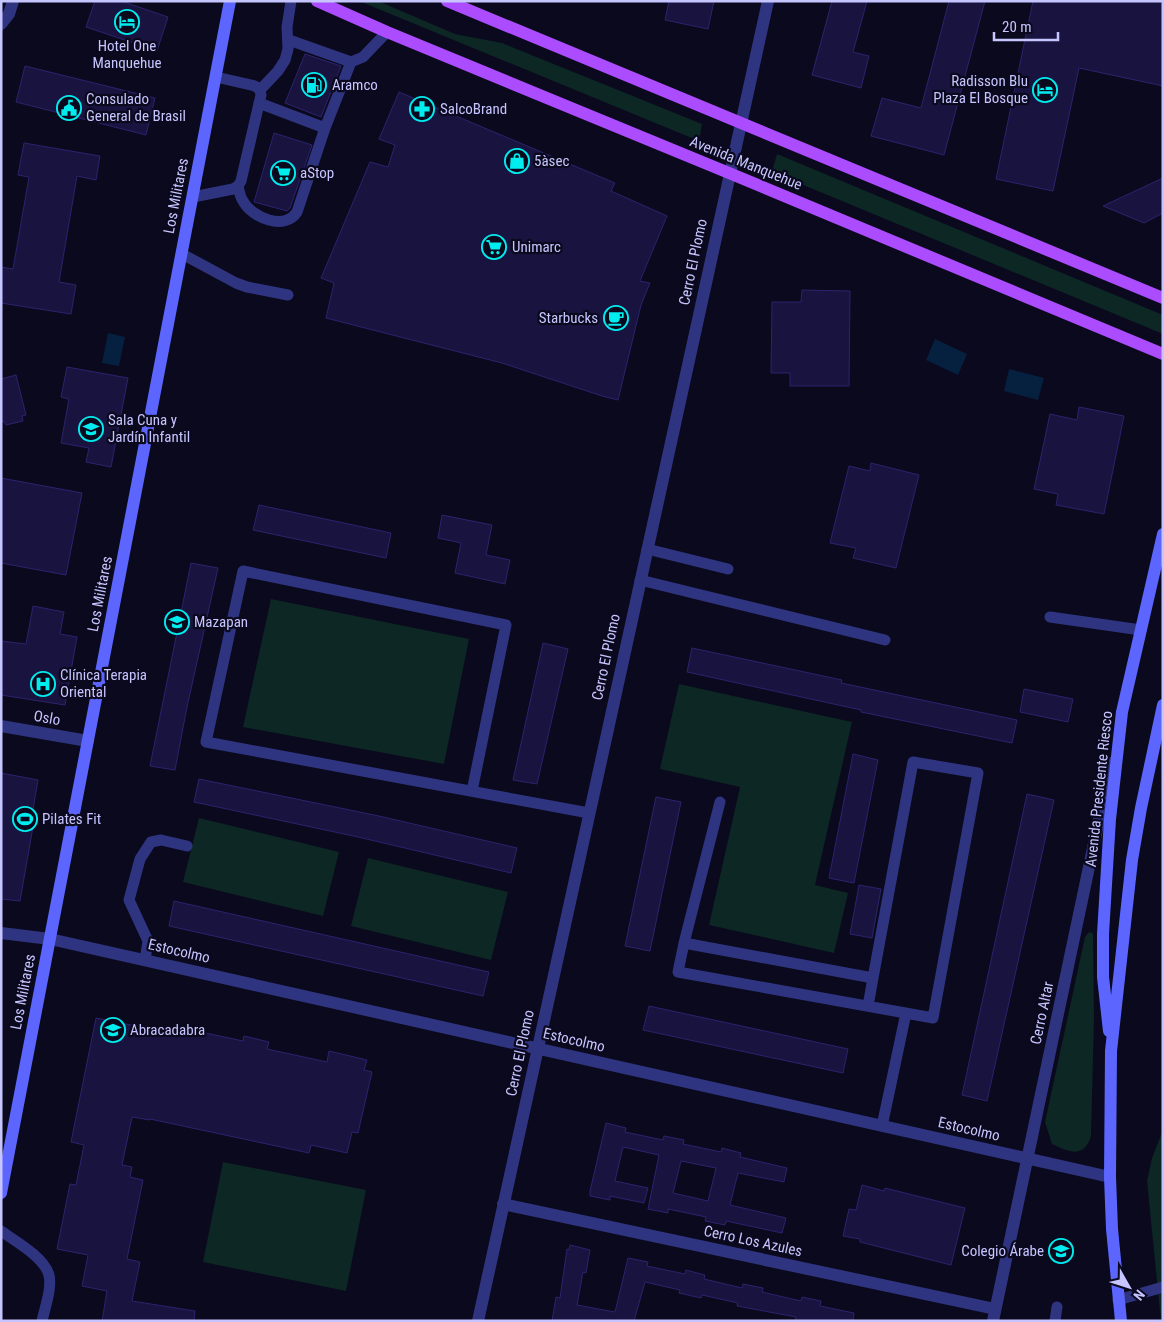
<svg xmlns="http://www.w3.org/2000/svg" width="1164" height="1322" font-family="'Roboto Condensed',sans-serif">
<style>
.green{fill:#0c2724}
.water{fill:#06203f}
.building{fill:#19143f;stroke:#2b236e;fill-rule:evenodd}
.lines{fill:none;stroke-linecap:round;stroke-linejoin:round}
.service{stroke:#2f3480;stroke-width:11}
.minor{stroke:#2f3480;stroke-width:12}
.secondary{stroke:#5c66ff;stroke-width:12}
.primary{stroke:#ac4cff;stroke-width:12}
.labels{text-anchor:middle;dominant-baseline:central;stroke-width:4.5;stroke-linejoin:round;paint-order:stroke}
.poi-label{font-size:15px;fill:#c6c5ff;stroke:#0b091d;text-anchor:start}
.street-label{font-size:15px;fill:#c6c5ff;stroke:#0b091d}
</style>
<rect width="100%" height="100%" fill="#0b091d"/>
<!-- green -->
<path class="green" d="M 359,1 L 378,1 L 455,34 L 502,43 L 702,124 L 699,141 Z
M 777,154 L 1163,315 L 1163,334 L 772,172 Z
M 271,599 L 469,639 L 444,764 L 243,727 Z
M 679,684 L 852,722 L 815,885 L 848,893 L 834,953 L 709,925 L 740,787 L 660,769 Z
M 199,818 L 339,852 L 323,916 L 183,882 Z
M 368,858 L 508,892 L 491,960 L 351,926 Z
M 1091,932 L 1093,934 L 1094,1018 L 1091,1136 C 1084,1159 1069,1152 1052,1144 L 1045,1122 L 1085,937 L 1088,933 Z
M 1163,1130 L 1163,1321 L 1161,1321 L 1147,1181 L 1152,1158 Z
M 223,1162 L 366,1190 L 346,1291 L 203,1262 Z"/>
<!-- water -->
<path class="water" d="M 108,333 L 125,337 L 119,366 L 102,363 Z
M 935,339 L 967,354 L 958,375 L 926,360 Z
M 1009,369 L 1044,378 L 1038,400 L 1004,391 Z"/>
<!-- building -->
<path class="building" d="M 95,1 L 121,1 L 168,17 L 157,51 L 86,27 Z
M 669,1 L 714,1 L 708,29 L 665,20 Z
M 832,1 L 867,1 L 853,52 L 869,56 L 861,88 L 812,75 Z
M 949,1 L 985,1 L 944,155 L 871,136 L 882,98 L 921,108 Z
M 1033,1 L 1163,1 L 1163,86 L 1079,68 L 1053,191 L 996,179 Z
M 305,54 L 341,66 L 321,117 L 285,103 Z
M 25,66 L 155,98 L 146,135 L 16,102 Z
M 399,92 L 615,183 L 611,191 L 667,216 L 640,281 L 650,283 L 641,305 L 618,400 L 602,396 L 502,363 L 326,318 L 334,283 L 321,278 L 370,162 L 388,167 L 395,145 L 379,139 Z
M 274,133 L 312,145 L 290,208 L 287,211 L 254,202 Z
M 24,143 L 100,156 L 96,180 L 77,176 L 59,282 L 76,285 L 71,314 L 1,303 L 1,267 L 13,269 L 29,177 L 18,175 Z
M 1163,178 L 1163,213 L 1144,223 L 1103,206 Z
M 802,290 L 850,291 L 849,386 L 790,386 L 790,373 L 771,373 L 772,302 L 801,302 Z
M 67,367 L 128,378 L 111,467 L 86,462 L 89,448 L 61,443 L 69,399 L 61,397 Z
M 16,375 L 26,415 L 22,416 L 23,421 L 6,425 L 4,421 L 1,422 L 1,379 Z
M 1079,407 L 1124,416 L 1104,514 L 1056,505 L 1058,494 L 1034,489 L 1050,414 L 1077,420 Z
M 871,463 L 919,475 L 896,568 L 853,558 L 856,548 L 830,543 L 849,466 L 870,471 Z
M 1,478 L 82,493 L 66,575 L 1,563 Z
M 259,505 L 391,533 L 386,558 L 253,530 Z
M 442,515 L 492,525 L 486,555 L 510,560 L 505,584 L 455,573 L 461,543 L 438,538 Z
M 191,563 L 218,568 L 187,707 L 175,770 L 150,766 Z
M 33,606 L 64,612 L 60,634 L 77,637 L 65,705 L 1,695 L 1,641 L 26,644 Z
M 543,643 L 568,649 L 537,784 L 513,780 Z
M 692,648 L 842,680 L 841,683 L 1017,720 L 1012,743 L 861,712 L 861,710 L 687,672 Z
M 1024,689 L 1073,699 L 1068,722 L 1020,712 Z
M 853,754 L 878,760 L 854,883 L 829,878 Z
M 1,773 L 38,780 L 31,821 L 34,821 L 20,901 L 1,899 Z
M 199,779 L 379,816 L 517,848 L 511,873 L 358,837 L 194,802 Z
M 1027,794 L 1054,800 L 987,1101 L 962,1095 Z
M 656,797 L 681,802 L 650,951 L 625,946 Z
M 859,885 L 881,889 L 872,938 L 850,934 Z
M 174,901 L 489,972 L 483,996 L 169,926 Z
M 649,1006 L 848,1049 L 843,1073 L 643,1030 Z
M 96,1018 L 176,1034 L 178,1027 L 243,1041 L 244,1036 L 269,1042 L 267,1049 L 327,1062 L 329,1051 L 367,1060 L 364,1070 L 372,1072 L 358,1133 L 352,1132 L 347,1153 L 311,1145 L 309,1153 L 150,1119 L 150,1120 L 132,1117 L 122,1165 L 132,1167 L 130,1177 L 143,1180 L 127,1259 L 140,1262 L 132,1301 L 195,1311 L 194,1321 L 102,1321 L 107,1291 L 82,1286 L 88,1255 L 57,1249 L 70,1184 L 76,1185 L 84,1145 L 71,1142 Z
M 606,1123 L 626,1128 L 625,1132 L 663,1140 L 664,1136 L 684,1140 L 683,1144 L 721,1152 L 722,1148 L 741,1153 L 740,1157 L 787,1168 L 784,1182 L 738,1173 L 730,1205 L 786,1218 L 782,1233 L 726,1221 L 725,1225 L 705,1221 L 706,1217 L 668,1209 L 668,1213 L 648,1209 L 659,1155 L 623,1147 L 615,1181 L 648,1188 L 644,1203 L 610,1196 L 610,1200 L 590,1196 L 590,1191 ZM 681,1161 L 716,1168 L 708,1201 L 673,1193 Z
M 862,1185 L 884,1191 L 885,1188 L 965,1208 L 951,1265 L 860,1242 L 860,1239 L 843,1236 L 849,1209 L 856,1210 Z
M 570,1245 L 590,1250 L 586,1273 L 583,1272 L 577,1305 L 615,1312 L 628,1258 L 648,1262 L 647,1266 L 685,1274 L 686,1270 L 705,1275 L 704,1279 L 742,1288 L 743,1284 L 763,1288 L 762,1292 L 801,1301 L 802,1297 L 821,1301 L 820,1306 L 854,1313 L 853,1321 L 795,1321 L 796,1317 L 737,1306 L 738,1303 L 702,1295 L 701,1298 L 679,1293 L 680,1290 L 645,1282 L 634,1321 L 552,1321 L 556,1297 L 560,1298 L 567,1249 L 569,1250 Z"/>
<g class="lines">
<!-- service -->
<path class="service" d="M 289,40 L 351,62 L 363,57 L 387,32
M 260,90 L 278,71 L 285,60 L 288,49 L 287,27 L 291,1
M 259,103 L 325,128
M 238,186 C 239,190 240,197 243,201 C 252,218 285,231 297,212 L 325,128 L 351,62
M 193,197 L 233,189 L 238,186 L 241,181 L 261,95 L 260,90 L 255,86 L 216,77
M 182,254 L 236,283 L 247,287 L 288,295
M 647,549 L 728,569
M 640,580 L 885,640
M 1050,617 L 1141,630
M 472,791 L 506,625 L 243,571 L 206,742 L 589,813
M 684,943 L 720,802
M 145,960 L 148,941 L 129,900 L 140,859 L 151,842 L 161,840 L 187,846
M 868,1006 L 873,978 L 913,762 L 978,773 L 933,1018 C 848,1002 763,987 678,972 L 684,943 L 873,978
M 882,1126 L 906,1013
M 1,1231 C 15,1241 44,1257 49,1275 C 52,1289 45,1307 42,1321
M 1118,1300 L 1163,1287
M 1055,1321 L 1057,1307"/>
<!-- minor -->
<path class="minor" d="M 1,24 L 9,14 L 13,1
M 1,726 L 88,741
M 1,933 L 50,939 L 1110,1177
M 503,1204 L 995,1309
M 478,1321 L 768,1
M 993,1321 L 1111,763"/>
<!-- secondary -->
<path class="secondary" d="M 1109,1031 L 1103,977 L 1103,934 L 1110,819 L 1122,712 L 1163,534
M 1,1193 L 230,1
M 1121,1321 L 1112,1229 L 1110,1177 L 1111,1051 L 1132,860 L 1141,808 L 1163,705"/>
<!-- primary -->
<path class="primary" d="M 317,1 L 387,32 L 729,173 L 1163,354
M 447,1 L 1163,298"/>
</g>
<!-- icons -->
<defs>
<symbol id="hotel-ring" viewBox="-11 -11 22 22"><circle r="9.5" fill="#0b091d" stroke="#00edf0" stroke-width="1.5"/><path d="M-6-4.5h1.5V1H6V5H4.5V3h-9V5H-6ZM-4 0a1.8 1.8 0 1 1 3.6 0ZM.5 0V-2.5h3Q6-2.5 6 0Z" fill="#00edf0"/></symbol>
<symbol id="fuel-ring" viewBox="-11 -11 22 22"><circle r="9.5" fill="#0b091d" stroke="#00edf0" stroke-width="1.5"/><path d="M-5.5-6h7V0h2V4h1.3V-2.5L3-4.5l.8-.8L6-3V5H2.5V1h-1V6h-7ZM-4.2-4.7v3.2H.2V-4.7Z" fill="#00edf0"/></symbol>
<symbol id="civic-ring" viewBox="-11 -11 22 22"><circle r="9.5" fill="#0b091d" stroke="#00edf0" stroke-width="1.5"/><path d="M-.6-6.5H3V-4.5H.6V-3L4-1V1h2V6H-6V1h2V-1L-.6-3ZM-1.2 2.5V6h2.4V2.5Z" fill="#00edf0"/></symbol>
<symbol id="pharmacy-ring" viewBox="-11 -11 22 22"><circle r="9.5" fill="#0b091d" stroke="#00edf0" stroke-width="1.5"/><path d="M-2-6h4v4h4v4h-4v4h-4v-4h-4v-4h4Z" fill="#00edf0"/></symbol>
<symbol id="shop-ring" viewBox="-11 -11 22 22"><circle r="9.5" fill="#0b091d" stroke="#00edf0" stroke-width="1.5"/><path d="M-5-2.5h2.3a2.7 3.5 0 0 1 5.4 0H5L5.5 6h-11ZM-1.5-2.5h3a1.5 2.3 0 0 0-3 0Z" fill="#00edf0"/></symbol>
<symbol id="supermarket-ring" viewBox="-11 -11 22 22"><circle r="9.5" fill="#0b091d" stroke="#00edf0" stroke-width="1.5"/><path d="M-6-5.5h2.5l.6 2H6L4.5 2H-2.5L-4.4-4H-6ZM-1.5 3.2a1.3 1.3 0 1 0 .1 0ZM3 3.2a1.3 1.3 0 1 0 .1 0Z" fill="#00edf0"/></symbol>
<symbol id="cafe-ring" viewBox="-11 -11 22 22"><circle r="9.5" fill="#0b091d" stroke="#00edf0" stroke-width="1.5"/><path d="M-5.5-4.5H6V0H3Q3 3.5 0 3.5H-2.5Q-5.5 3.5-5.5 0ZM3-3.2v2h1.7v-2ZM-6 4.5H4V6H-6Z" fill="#00edf0"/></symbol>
<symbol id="school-ring" viewBox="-11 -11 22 22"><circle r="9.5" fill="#0b091d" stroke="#00edf0" stroke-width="1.5"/><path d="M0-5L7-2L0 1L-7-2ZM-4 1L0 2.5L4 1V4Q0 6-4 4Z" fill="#00edf0"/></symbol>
<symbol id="hospital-ring" viewBox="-11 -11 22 22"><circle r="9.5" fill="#0b091d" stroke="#00edf0" stroke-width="1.5"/><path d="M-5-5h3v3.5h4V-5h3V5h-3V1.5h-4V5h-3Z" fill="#00edf0"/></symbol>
<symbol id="stadium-ring" viewBox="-11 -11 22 22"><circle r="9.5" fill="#0b091d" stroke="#00edf0" stroke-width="1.5"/><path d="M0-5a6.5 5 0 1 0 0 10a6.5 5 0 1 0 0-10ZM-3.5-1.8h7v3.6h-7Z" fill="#00edf0"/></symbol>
</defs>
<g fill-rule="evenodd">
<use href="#hotel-ring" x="113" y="8" width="28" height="28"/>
<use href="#fuel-ring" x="300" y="71" width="28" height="28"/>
<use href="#hotel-ring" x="1031" y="76" width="28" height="28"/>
<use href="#civic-ring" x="55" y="94" width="28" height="28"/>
<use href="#pharmacy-ring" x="408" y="95" width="28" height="28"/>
<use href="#shop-ring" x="503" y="147" width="28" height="28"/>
<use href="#supermarket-ring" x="269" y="159" width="28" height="28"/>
<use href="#supermarket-ring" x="480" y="233" width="28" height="28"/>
<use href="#cafe-ring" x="602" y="304" width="28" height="28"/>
<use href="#school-ring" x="77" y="415" width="28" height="28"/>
<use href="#school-ring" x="163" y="608" width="28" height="28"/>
<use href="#hospital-ring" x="29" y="670" width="28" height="28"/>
<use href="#stadium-ring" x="11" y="805" width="28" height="28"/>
<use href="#school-ring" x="99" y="1016" width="28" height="28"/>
<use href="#school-ring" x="1047" y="1237" width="28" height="28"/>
</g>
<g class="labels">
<!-- poi labels -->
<g class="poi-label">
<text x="127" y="46" text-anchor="middle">Hotel One<tspan x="127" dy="17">Manquehue</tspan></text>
<text x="1028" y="81" text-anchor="end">Radisson Blu<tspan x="1028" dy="17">Plaza El Bosque</tspan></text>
<text x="332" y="85">Aramco</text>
<text x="86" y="99">Consulado<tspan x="86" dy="17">General de Brasil</tspan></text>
<text x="440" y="109">SalcoBrand</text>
<text x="534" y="161">5àsec</text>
<text x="300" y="173">aStop</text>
<text x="512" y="247">Unimarc</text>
<text x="598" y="318" text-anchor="end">Starbucks</text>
<text x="108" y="420">Sala Cuna y<tspan x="108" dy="17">Jardín Infantil</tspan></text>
<text x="194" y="622">Mazapan</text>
<text x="60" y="675">Clínica Terapia<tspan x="60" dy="17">Oriental</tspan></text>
<text x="42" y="819">Pilates Fit</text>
<text x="130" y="1030">Abracadabra</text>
<text x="1044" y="1251" text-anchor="end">Colegio Árabe</text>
</g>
<!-- street labels -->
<g class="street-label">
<text transform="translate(746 163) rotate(22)">Avenida Manquehue</text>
<text transform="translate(176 196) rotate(-79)">Los Militares</text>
<text transform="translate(693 262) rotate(-78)">Cerro El Plomo</text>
<text transform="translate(100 594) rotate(-79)">Los Militares</text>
<text transform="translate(606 657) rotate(-78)">Cerro El Plomo</text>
<text transform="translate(47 718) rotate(10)">Oslo</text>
<text transform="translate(1099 789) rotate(-84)">Avenida Presidente Riesco</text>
<text transform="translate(179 951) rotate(13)">Estocolmo</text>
<text transform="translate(23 992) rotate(-79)">Los Militares</text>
<text transform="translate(1042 1013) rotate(-78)">Cerro Altar</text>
<text transform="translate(574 1040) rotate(13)">Estocolmo</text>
<text transform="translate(520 1053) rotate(-78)">Cerro El Plomo</text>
<text transform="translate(969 1129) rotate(13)">Estocolmo</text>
<text transform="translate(753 1241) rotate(12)">Cerro Los Azules</text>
</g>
</g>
<!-- border -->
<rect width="1164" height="1322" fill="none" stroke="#c6c5ff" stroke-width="5"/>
<!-- north arrow -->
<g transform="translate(1129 1287) rotate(129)" stroke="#0b091d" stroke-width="4" paint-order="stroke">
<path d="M0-4L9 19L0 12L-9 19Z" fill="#c6c5ff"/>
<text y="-8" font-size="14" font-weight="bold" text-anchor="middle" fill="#c6c5ff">N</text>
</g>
<!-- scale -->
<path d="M994 32v8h64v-8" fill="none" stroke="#c6c5ff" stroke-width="2.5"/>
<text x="1002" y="32" font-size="15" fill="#c6c5ff" stroke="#0b091d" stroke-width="4" paint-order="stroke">20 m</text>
</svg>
